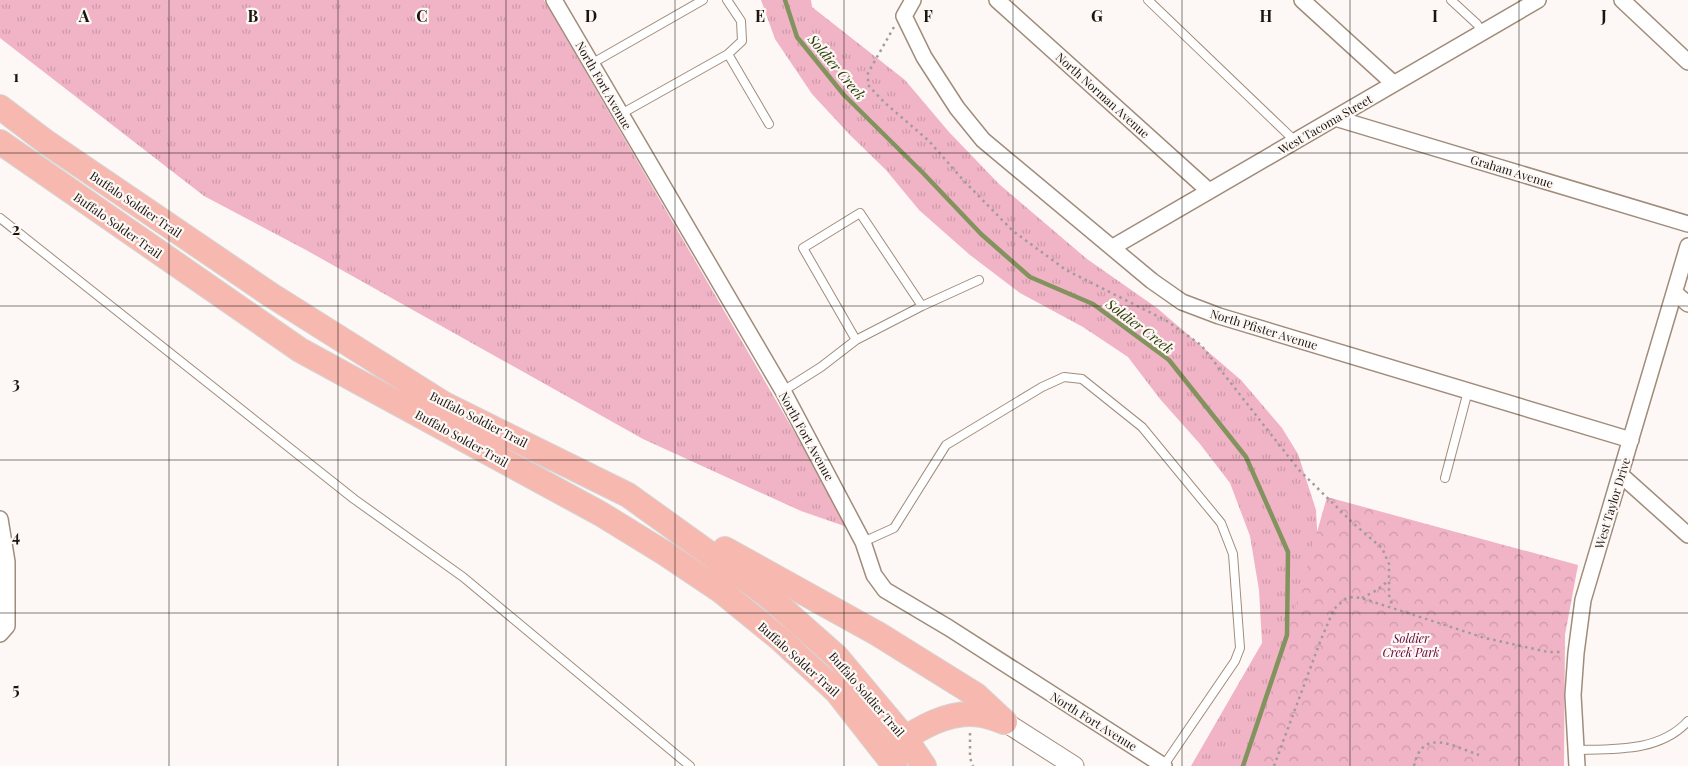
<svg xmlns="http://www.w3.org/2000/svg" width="1688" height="766" font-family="'Playfair Display',serif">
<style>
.grass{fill:url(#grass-tufts)}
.forest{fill:url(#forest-crowns)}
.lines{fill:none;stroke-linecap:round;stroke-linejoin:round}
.stream{stroke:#82935d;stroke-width:4.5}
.service-casing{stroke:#a18c7b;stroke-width:10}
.minor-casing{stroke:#a18c7b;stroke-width:18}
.tertiary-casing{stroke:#a18c7b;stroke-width:21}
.primary-casing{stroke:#d6d5d4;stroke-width:26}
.path{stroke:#a29c97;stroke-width:2.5;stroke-dasharray:2.5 4;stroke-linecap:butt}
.service{stroke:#fff;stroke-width:8}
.minor{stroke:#fff;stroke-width:15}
.tertiary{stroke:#fff;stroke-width:19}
.primary{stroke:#f7b8af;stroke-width:24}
.grid{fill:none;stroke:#1c150e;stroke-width:1;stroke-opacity:0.55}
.labels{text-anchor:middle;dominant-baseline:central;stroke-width:4.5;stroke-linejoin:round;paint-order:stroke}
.street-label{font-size:12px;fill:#1c150e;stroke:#fdf8f5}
.park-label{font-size:12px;font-style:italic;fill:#630033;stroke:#fdf8f5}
.water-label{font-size:14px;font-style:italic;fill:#2a3a01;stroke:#fdf8f5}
.grid-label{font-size:16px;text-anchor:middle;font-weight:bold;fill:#1c150e;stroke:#fdf8f5;stroke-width:4.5;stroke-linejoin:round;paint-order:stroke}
</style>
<defs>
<pattern id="grass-tufts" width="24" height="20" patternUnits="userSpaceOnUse" patternTransform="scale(1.25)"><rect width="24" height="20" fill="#f0b4c6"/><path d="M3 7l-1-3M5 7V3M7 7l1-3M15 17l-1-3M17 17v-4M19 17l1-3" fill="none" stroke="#cd9aa9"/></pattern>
<pattern id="forest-crowns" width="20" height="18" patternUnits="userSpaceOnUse" patternTransform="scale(1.25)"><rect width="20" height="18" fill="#f0b4c6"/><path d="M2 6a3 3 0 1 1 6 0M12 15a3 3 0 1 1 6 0" fill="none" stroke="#cd9aa9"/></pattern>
</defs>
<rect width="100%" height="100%" fill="#fdf8f5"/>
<!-- grass -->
<path class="grass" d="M 0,0 L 544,0 L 850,528 L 801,511 L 643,439 L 306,250 L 204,196 L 0,38 Z
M 761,0 L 811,0 L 812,7 L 905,80 L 949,132 L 999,184 L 1087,259 L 1157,308 L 1241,380 L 1282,428 L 1298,454 L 1316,510 L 1320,583 L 1262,766 L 1191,766 L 1262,643 L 1259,590 L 1250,536 L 1230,483 L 1200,444 L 1160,399 L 1128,357 L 1083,327 L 1020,293 L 970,255 L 919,210 L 886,170 L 850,135 L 812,94 L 775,39 Z"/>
<!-- forest -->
<path class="forest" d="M 1327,497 L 1578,565 L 1565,635 L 1564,766 L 1250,766 Z"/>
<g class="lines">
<!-- stream -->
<path class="stream" d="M 785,0 L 797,37 L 844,95 L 923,173 L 981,234 L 1030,277 L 1093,304 L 1169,360 L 1246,457 L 1288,552 L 1287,635 L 1243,766"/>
<defs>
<path id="service" d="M 1148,0 L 1295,141
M 1451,0 L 1477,24 L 1482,32
M 728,54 L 769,124
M 591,64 L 703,0
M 621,114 L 728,54 L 742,41 L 741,21 L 727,0
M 0,218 L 354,499 L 463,577 L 690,766
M 856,340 L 803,248 L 860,213 L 922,306
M 783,391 L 821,367 L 856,340 L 922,306 L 979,280
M 1445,478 L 1468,391
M 863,542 L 894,528 L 946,445 L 1042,387 L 1064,377 L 1082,379 L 1142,427 L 1221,523 L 1233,554 L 1240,648 L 1235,661 L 1164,765
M 1576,750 C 1614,749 1660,752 1688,721"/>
<path id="minor" d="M 554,0 L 783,391 L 863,542 L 874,575 L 885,590 L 949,628 L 1164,766
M 913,0 L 904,16 L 924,57 L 957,108 L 983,140 L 1152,281 L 1182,302 L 1219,316 L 1631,440
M 997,0 L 1209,191
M 1302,0 L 1393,83
M 1622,0 L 1688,62
M 1335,118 L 1688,224
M 1113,247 L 1538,0
M 1675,293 L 1688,304
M 1621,475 L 1688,535
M 0,519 L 7,562 L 7,626 L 0,634
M 1577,766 L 1573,695 L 1576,653 L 1583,600 L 1688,246"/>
<path id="tertiary" d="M 1005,722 L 1074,766"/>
<path id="primary" d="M 0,107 L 46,142 L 271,295 L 444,404 L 628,495 L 767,595 L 837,657 L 905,738 L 924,766
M 0,142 L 300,350 L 601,514 L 666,554 L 721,591 L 780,639 L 837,692 L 895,766
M 725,549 L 878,634 L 976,695 L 1005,722
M 893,746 C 918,729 950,709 981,715 C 988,716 996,719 1004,722"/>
</defs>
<!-- service casing -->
<use href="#service" class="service-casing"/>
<!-- minor casing -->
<use href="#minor" class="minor-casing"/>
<!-- tertiary casing -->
<use href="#tertiary" class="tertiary-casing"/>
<!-- primary casing -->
<use href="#primary" class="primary-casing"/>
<!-- path -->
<path class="path" d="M 894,27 L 868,73 L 868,85 L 885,103 L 929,141 L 964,181 L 1013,231 L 1066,270 L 1167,321 L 1201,345 L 1299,470 L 1354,524 L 1382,548 L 1389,564 L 1389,595 L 1393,607
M 1362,598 L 1377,590 L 1388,581
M 970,733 L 970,758 L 973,766
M 1274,766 L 1320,642 L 1334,609 L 1345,599 L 1353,597 L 1361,598 L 1485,638 L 1548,652 L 1562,652
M 1414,766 C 1422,727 1453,746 1479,755"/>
<!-- service -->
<use href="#service" class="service"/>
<!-- minor -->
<use href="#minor" class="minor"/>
<!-- tertiary -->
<use href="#tertiary" class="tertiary"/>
<!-- primary -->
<use href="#primary" class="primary"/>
</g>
<!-- grid -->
<path class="grid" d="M 169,0 L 169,766M 338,0 L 338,766M 506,0 L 506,766M 675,0 L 675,766M 844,0 L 844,766M 1013,0 L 1013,766M 1182,0 L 1182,766M 1350,0 L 1350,766M 1519,0 L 1519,766M 0,153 L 1688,153M 0,306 L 1688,306M 0,460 L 1688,460M 0,613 L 1688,613"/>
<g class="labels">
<!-- street labels -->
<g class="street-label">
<text transform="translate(604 85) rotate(60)">North Fort Avenue</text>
<text transform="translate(1103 95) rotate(42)">North Norman Avenue</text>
<text transform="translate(1325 124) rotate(-30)">West Tacoma Street</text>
<text transform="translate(1512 171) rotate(17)">Graham Avenue</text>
<text transform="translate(136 204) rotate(34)">Buffalo Soldier Trail</text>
<text transform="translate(118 225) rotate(35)">Buffalo Solder Trail</text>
<text transform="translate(1264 329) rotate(17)">North Pfister Avenue</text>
<text transform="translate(479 419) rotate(27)">Buffalo Soldier Trail</text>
<text transform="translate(807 436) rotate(61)">North Fort Avenue</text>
<text transform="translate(462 438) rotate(29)">Buffalo Solder Trail</text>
<text transform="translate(1612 503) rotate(-73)">West Taylor Drive</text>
<text transform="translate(799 659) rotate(42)">Buffalo Solder Trail</text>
<text transform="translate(867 694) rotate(49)">Buffalo Soldier Trail</text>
<text transform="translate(1094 721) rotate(32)">North Fort Avenue</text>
</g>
<!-- park labels -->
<g class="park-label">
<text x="1411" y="638">Soldier<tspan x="1411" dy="14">Creek Park</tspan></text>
</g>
<!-- water labels -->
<g class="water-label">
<text transform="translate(837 67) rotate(50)">Soldier Creek</text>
<text transform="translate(1140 326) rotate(37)">Soldier Creek</text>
</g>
</g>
<g class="grid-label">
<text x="84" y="22">A</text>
<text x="253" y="22">B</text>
<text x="422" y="22">C</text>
<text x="591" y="22">D</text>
<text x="760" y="22">E</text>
<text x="928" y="22">F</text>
<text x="1097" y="22">G</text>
<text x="1266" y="22">H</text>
<text x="1435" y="22">I</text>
<text x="1604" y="22">J</text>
<text x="16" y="82">1</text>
<text x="16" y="235">2</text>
<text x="16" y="389">3</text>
<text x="16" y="542">4</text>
<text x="16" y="695">5</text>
</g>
</svg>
